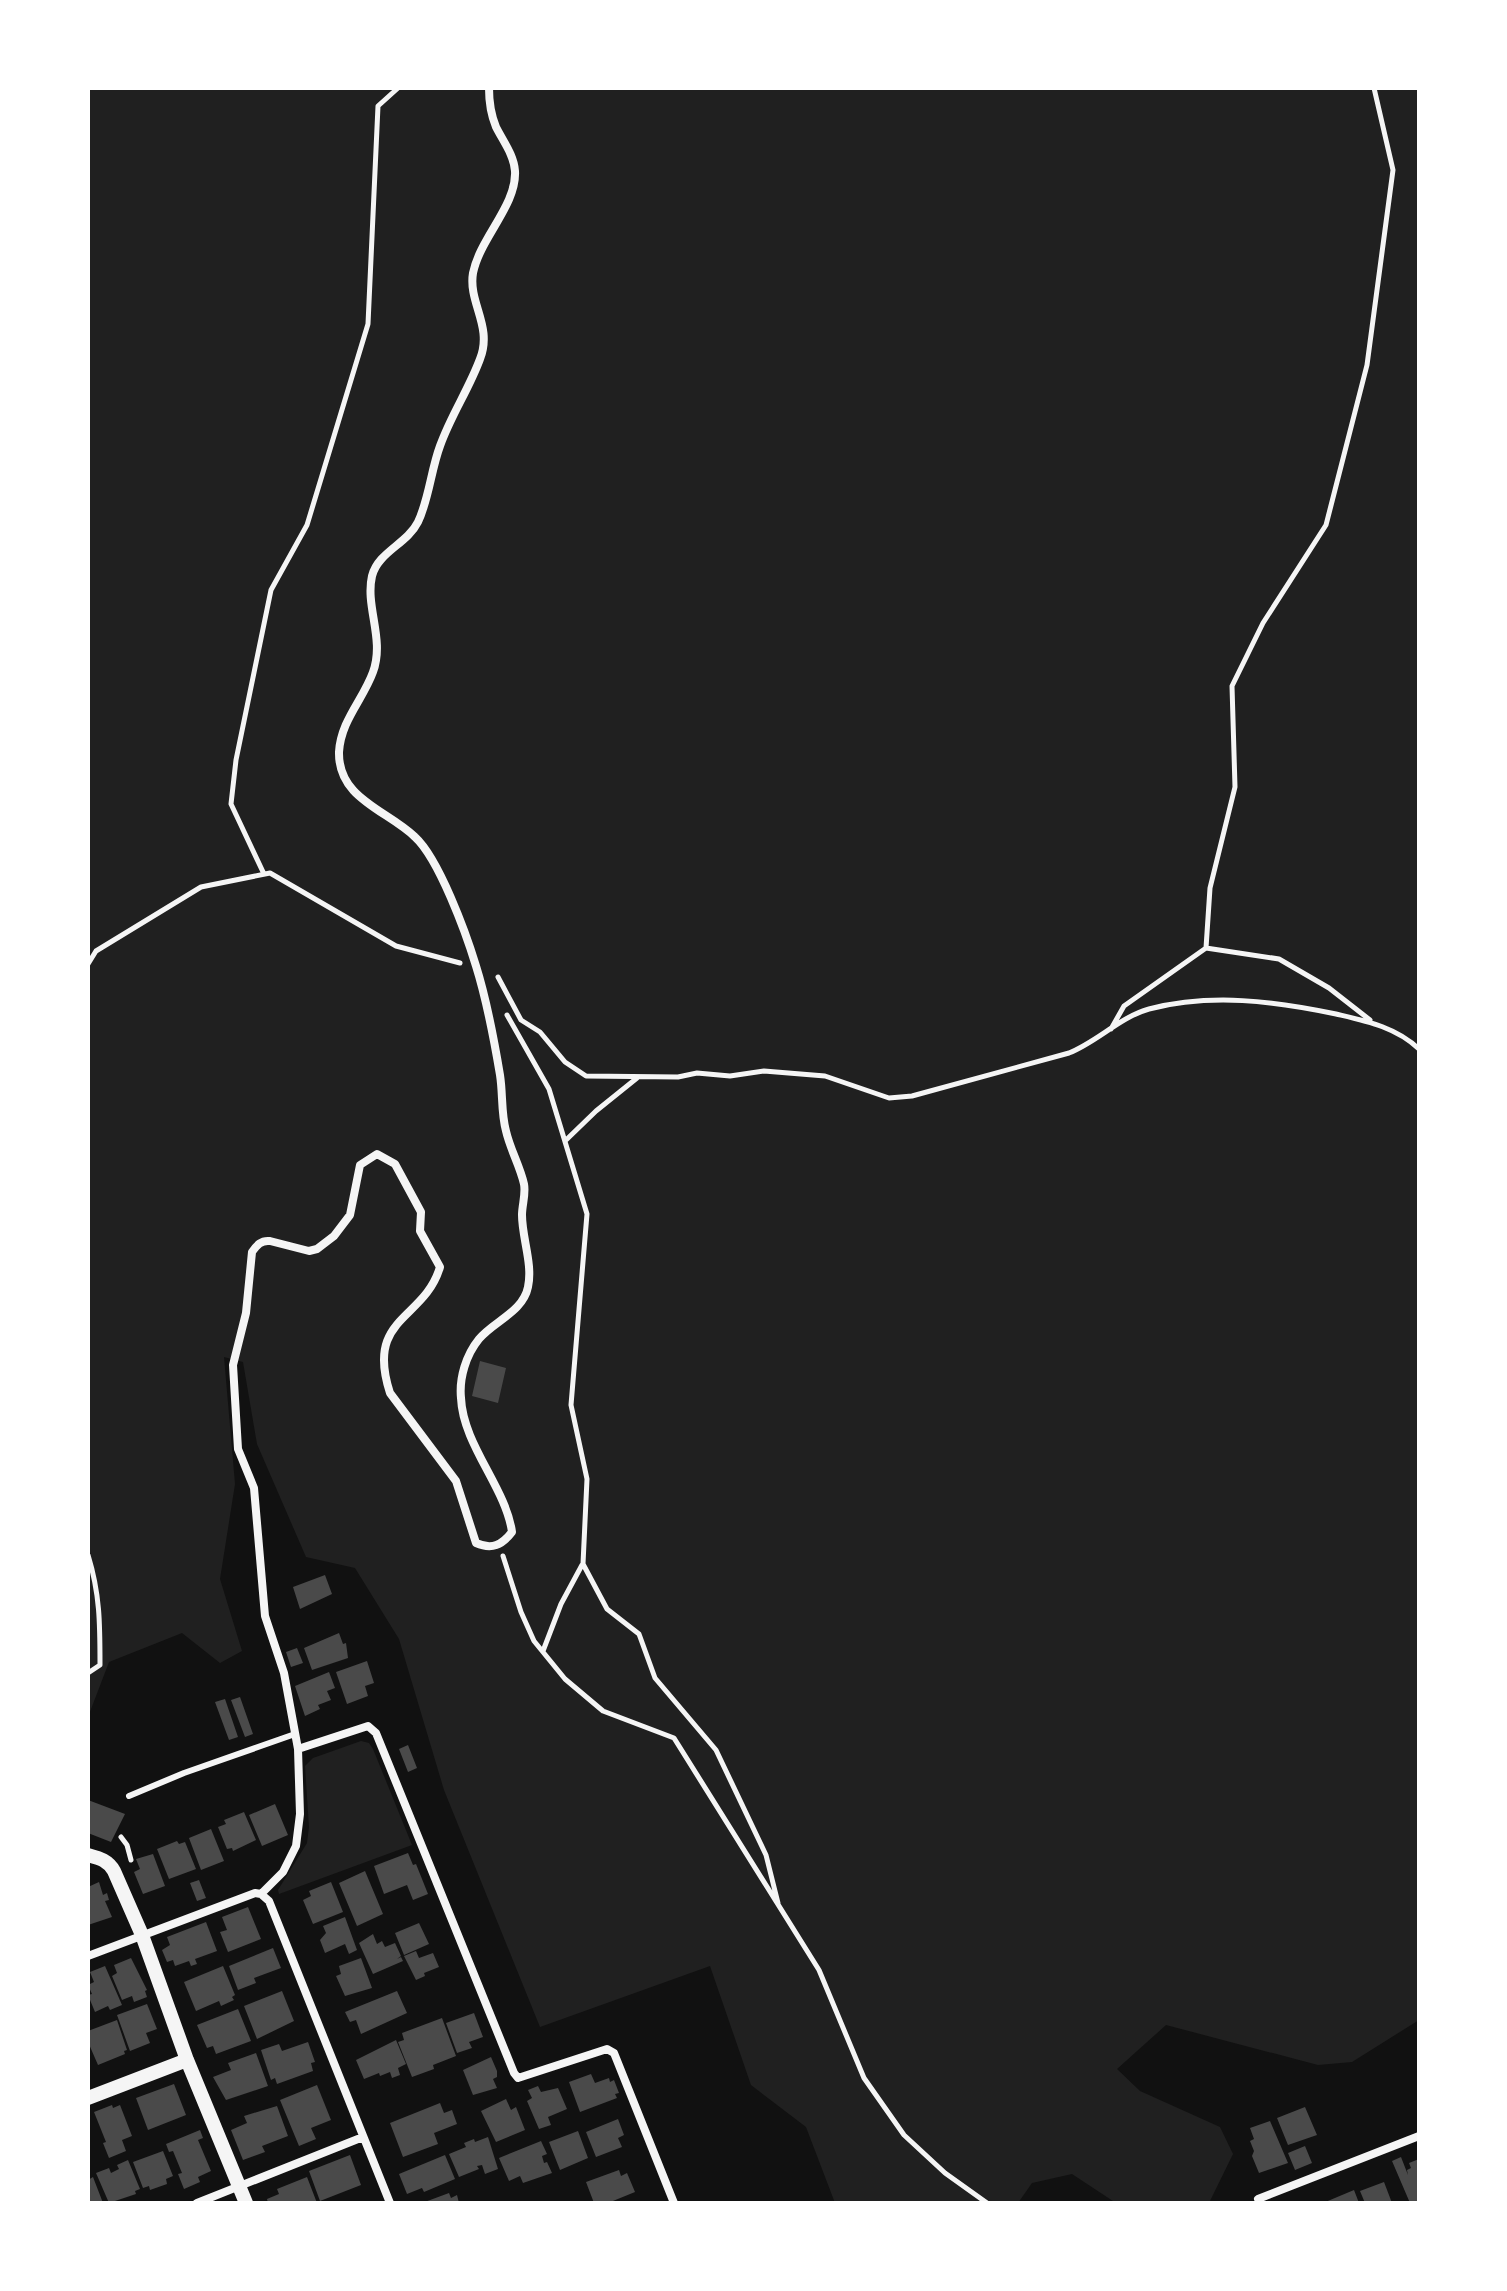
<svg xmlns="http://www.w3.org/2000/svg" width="1507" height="2291" font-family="'Source Sans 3',sans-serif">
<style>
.green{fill:#202020}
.building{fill:#4a4a4a}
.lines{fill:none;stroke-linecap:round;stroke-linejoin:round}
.path{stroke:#f5f5f5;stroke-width:5}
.service{stroke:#f5f5f5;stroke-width:6}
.minor{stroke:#f5f5f5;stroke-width:8}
.tertiary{stroke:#f5f5f5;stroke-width:14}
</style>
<rect width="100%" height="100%" fill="#111"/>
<!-- green -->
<path class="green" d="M 88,88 L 1419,88 L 1419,2020 L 1352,2062 L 1318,2065 L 1166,2025 L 1117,2069 L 1140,2091 L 1220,2127 L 1233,2154 L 1209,2203 L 1116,2203 L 1072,2174 L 1032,2183 L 1018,2203 L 835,2203 L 806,2127 L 751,2085 L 710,1966 L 540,2027 L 444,1790 L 399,1639 L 355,1568 L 306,1557 L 257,1444 L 243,1362 L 224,1357 L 235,1484 L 220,1579 L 242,1651 L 220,1663 L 182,1633 L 109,1662 L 88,1717 Z
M 361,1741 L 369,1743 L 373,1749 L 412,1845 L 279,1894 L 278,1890 L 307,1843 L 309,1827 L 305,1766 L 313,1758 Z"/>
<!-- building -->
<path class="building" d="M 480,1361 L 506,1368 L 498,1403 L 472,1396 Z
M 325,1575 L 332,1594 L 300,1609 L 293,1587 Z
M 339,1633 L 343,1644 L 346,1643 L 348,1658 L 312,1670 L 304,1648 Z
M 297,1648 L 303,1663 L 291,1667 L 286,1652 Z
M 367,1661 L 374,1683 L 365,1686 L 368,1696 L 347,1704 L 336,1672 Z
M 329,1672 L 335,1688 L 327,1691 L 331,1700 L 318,1705 L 320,1709 L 305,1716 L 295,1686 Z
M 240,1697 L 253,1734 L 245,1737 L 231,1700 Z
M 225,1699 L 238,1737 L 229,1740 L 215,1702 Z
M 408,1745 L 417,1768 L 408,1772 L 399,1749 Z
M 88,1800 L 125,1814 L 111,1842 L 88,1833 Z
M 275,1804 L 288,1835 L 262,1846 L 249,1815 Z
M 244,1812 L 256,1840 L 233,1851 L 232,1848 L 227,1849 L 218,1827 L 226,1824 L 224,1820 Z
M 211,1829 L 224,1861 L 201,1870 L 189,1838 Z
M 177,1841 L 179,1844 L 185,1842 L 196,1869 L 169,1879 L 157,1849 Z
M 408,1853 L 413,1865 L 416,1864 L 428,1894 L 413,1900 L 407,1885 L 384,1894 L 374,1866 Z
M 153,1854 L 165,1886 L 143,1894 L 134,1872 L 140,1869 L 136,1859 Z
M 365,1871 L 383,1914 L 357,1926 L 339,1883 Z
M 199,1880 L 206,1898 L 197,1901 L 190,1883 Z
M 99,1882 L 103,1895 L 107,1893 L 109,1900 L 105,1901 L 112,1917 L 88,1925 L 88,1887 Z
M 331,1882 L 343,1912 L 313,1924 L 303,1900 L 311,1896 L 309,1891 Z
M 248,1907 L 261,1939 L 228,1952 L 220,1932 L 227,1930 L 222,1917 Z
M 345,1917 L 357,1950 L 349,1954 L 345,1944 L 325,1953 L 320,1940 L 326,1933 L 323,1926 Z
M 206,1922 L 217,1951 L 195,1959 L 197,1964 L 191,1966 L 189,1961 L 175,1966 L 173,1960 L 167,1962 L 162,1950 L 170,1945 L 167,1937 Z
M 419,1923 L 429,1944 L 404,1955 L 395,1933 Z
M 373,1934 L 377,1944 L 382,1941 L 385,1947 L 395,1943 L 401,1956 L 397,1959 L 401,1957 L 403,1961 L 373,1974 L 359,1943 Z
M 273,1948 L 281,1968 L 254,1978 L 256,1983 L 238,1990 L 229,1966 Z
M 416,1951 L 419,1958 L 433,1953 L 439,1967 L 424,1973 L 425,1976 L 416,1980 L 404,1956 Z
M 131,1958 L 147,1990 L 145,1991 L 147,1997 L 134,2002 L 132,1996 L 122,2000 L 112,1976 L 117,1973 L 114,1965 Z
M 361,1958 L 372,1988 L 345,1996 L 336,1976 L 341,1974 L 339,1966 Z
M 105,1966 L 122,2005 L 110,2010 L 108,2006 L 95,2012 L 88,1995 L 92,1994 L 88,1985 L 94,1982 L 90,1972 Z
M 223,1966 L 235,1995 L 232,1997 L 234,2000 L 221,2006 L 219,2001 L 196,2011 L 184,1982 Z
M 282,1991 L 294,2021 L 257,2039 L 244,2006 Z
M 397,1991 L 407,2013 L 361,2034 L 356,2020 L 350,2022 L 345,2012 Z
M 147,2004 L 157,2029 L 146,2033 L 150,2043 L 130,2051 L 117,2015 Z
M 238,2009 L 251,2041 L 216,2054 L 213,2046 L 207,2048 L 197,2025 Z
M 474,2013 L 483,2037 L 469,2042 L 472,2048 L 457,2053 L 446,2023 Z
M 442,2018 L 456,2056 L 433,2065 L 434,2069 L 412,2077 L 398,2042 L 404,2040 L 402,2033 Z
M 117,2020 L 127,2050 L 124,2051 L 125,2054 L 98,2065 L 88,2042 L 88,2031 Z
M 396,2040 L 406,2064 L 398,2068 L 400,2075 L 392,2078 L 390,2072 L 380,2076 L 379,2073 L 364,2079 L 356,2060 Z
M 308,2042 L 315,2062 L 311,2063 L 313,2071 L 277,2084 L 275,2078 L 271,2080 L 261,2050 L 279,2044 L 282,2051 Z
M 256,2053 L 268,2086 L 226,2100 L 213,2077 L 231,2070 L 228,2063 Z
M 491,2057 L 497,2071 L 497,2077 L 493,2079 L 497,2088 L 473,2095 L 463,2070 Z
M 591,2074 L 595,2083 L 609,2078 L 610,2082 L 614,2080 L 619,2093 L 615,2094 L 617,2098 L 580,2112 L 569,2082 Z
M 174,2084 L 186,2115 L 148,2130 L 136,2098 Z
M 317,2085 L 331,2120 L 311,2128 L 316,2139 L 299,2146 L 280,2100 Z
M 538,2086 L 541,2092 L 558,2088 L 567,2109 L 548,2117 L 551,2125 L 539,2129 L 527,2101 L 532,2098 L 528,2090 Z
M 506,2099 L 511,2110 L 516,2107 L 525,2130 L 496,2142 L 481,2111 Z
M 440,2103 L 444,2113 L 452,2110 L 457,2124 L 434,2133 L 438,2144 L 403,2157 L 390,2123 Z
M 112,2105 L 113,2108 L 120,2105 L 132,2136 L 122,2140 L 126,2151 L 109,2158 L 103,2143 L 106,2142 L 94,2112 Z
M 277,2106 L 288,2136 L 262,2146 L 265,2152 L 243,2160 L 231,2130 L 247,2123 L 244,2116 Z
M 1305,2107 L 1317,2135 L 1288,2145 L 1277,2118 Z
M 618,2119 L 624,2135 L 618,2138 L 622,2147 L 596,2157 L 586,2132 Z
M 1270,2121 L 1288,2163 L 1259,2173 L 1252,2156 L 1254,2151 L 1250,2141 L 1254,2139 L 1250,2128 Z
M 200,2130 L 203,2138 L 198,2140 L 211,2171 L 198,2177 L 200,2182 L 184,2189 L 178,2174 L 182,2173 L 173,2151 L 169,2152 L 166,2144 Z
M 578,2131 L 588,2158 L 560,2170 L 549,2142 Z
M 488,2137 L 498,2169 L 485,2174 L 482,2165 L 477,2166 L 479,2169 L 459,2177 L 449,2154 L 466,2147 L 464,2143 L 474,2139 L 475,2142 Z
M 541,2141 L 547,2154 L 542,2156 L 544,2163 L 547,2162 L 552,2173 L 523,2183 L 520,2176 L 509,2181 L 499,2158 Z
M 1305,2146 L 1312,2163 L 1295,2170 L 1288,2153 Z
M 163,2151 L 173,2176 L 166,2179 L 167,2184 L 150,2190 L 149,2186 L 143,2188 L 133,2162 Z
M 350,2155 L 361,2185 L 320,2201 L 309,2171 Z
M 445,2155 L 455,2179 L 424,2192 L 422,2188 L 407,2194 L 399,2174 Z
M 1401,2157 L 1408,2175 L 1407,2170 L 1411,2168 L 1409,2163 L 1419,2159 L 1419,2203 L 1410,2203 L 1392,2161 Z
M 128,2160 L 140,2189 L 135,2191 L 136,2194 L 109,2203 L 96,2173 L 109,2168 L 111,2173 L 119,2169 L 117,2165 Z
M 619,2170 L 621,2176 L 627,2173 L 635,2192 L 608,2203 L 594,2203 L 586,2182 Z
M 93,2177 L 103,2203 L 88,2203 L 88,2180 Z
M 307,2177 L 317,2203 L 268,2203 L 267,2199 L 279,2194 L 277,2189 Z
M 1384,2182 L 1392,2203 L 1365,2203 L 1360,2191 Z
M 1354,2190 L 1359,2203 L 1323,2203 Z
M 449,2193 L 451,2198 L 457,2195 L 459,2203 L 422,2203 Z"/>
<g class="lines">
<!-- path -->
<path class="path" d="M 264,874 L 231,804 L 236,760 L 271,590 L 307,525 L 368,324 L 378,106 L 398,88
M 1206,948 L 1210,888 L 1235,787 L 1232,686 L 1263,623 L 1326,525 L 1367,365 L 1393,170 L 1374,88
M 88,964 L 96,951 L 201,887 L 270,873 L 396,946 L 460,963
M 498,977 L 521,1020 L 540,1032 L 565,1062 L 586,1076 L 678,1077 L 697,1073 L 730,1076 L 764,1071 L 825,1076 L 889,1098 L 912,1096 L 1069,1053 C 1097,1042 1120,1017 1149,1009 C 1211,993 1274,1001 1336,1014 C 1366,1021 1396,1027 1419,1049
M 507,1015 L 549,1089 L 587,1214 L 571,1405 L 587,1479 L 583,1564 L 607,1609 L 639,1634 L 655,1678 L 716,1750 L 766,1855 L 778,1903
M 1111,1029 L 1124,1006 L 1206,948 L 1279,959 L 1329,988 L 1370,1020
M 565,1141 L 596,1111 L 637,1078
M 88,1555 C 100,1594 100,1624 100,1665 L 88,1673
M 503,1556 L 521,1612 L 534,1641 L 565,1679 L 603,1711 L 674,1738 L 819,1970 L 864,2078 L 904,2135 L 945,2173 L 987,2203
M 543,1651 L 561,1604 L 582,1565
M 121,1837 L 127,1845 L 131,1860"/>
<!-- service -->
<path class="service" d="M 129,1796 L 184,1773 L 295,1734"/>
<!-- minor -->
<path class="minor" d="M 298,1749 L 368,1726 L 376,1733 L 514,2073 L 518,2078 L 607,2049 L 614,2053 L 674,2203
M 261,1894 L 283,1872 L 296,1846 L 300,1814 L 298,1749 L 284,1673 L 265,1616 L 254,1488 L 238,1449 L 233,1365 L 246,1313 L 252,1252 C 257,1245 261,1240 270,1241 L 309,1251 L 317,1249 L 334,1236 L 350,1215 L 360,1165 L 377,1154 L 395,1164 L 421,1212 L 420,1231 L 440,1267 C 424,1321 365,1316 390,1393 L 456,1481 L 476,1543 C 492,1550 502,1545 512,1532 C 506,1488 463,1445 461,1398 C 459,1378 466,1355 479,1339 C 494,1321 523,1312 528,1287 C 533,1264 522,1238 522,1215 C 522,1205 526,1194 524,1184 C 520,1166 510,1149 506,1131 C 501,1113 503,1094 500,1075 C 494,1039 487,1001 476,966 C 466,933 439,859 415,837 C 387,810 338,799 339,752 C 341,720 363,700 373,672 C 385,639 365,607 372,576 C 378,552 407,544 418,522 C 429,499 431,470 440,446 C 451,415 469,389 480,359 C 493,326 468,303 473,273 C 480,238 517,205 515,171 C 514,155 503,141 496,127 C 491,115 489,101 489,88
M 88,1956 L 255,1893 L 261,1894 L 269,1901 L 390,2203
M 197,2203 L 363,2137
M 1260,2203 L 1258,2199 L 1419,2136"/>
<!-- tertiary -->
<path class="tertiary" d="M 88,1855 C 99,1858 108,1860 114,1871 L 142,1935 L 187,2060 L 246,2203
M 88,2098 L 187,2060"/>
</g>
<!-- border -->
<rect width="1507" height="2291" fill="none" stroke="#ffffff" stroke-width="180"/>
</svg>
